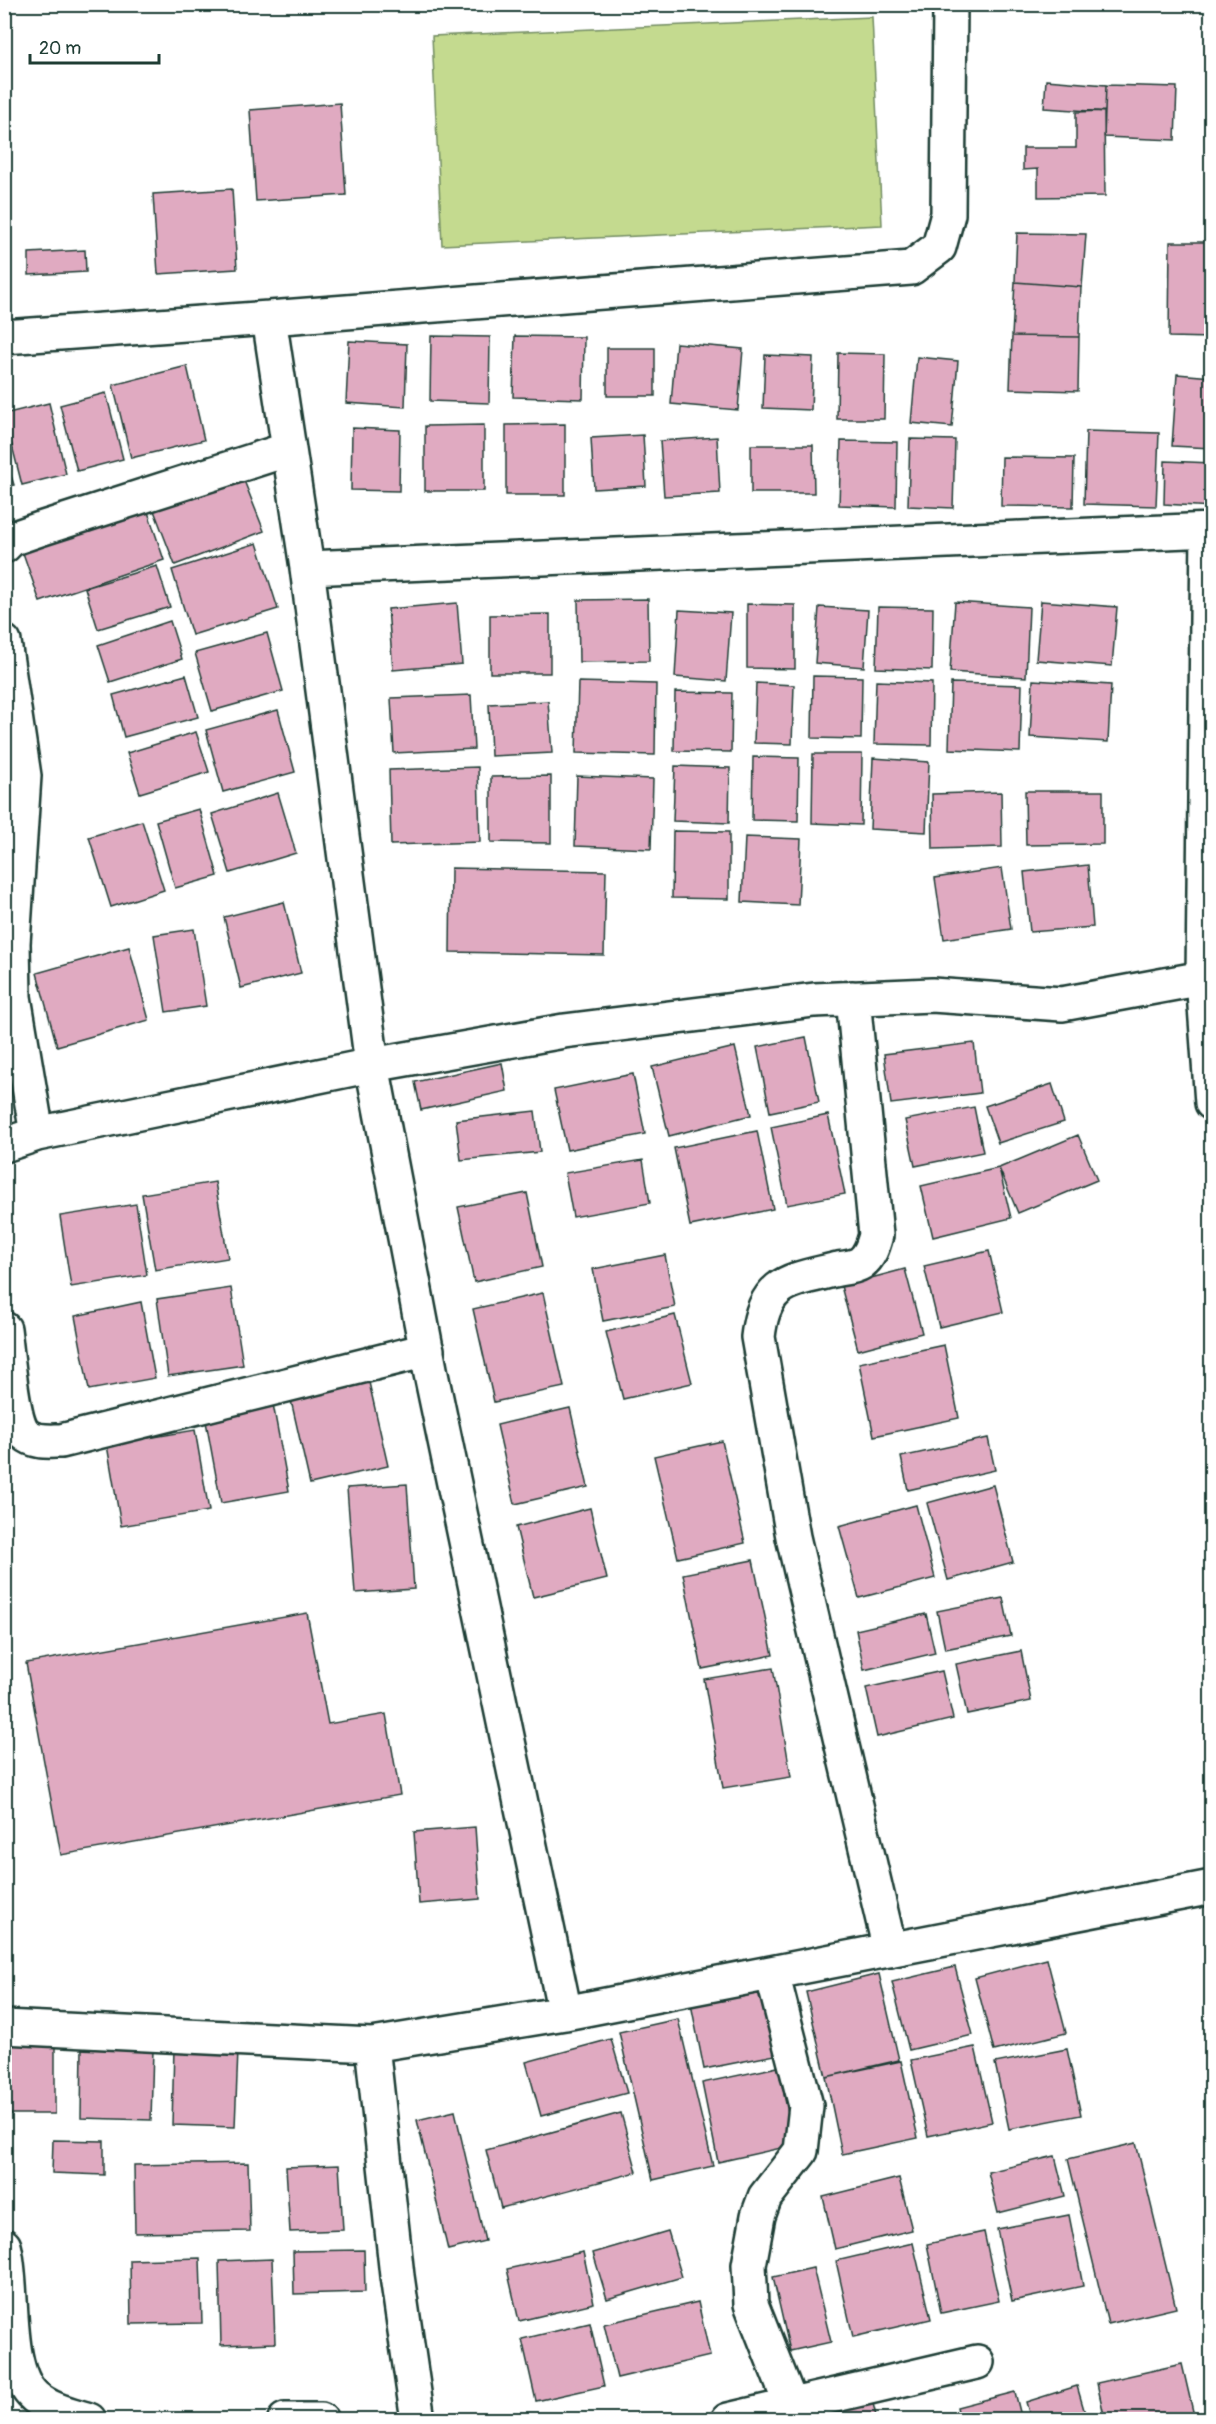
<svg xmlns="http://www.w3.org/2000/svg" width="1216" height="2424" font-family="Pangolin,sans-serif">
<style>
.green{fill:#c4da8f;stroke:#728c62;stroke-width:1.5}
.building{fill:#e0aac1;stroke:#1f3d34;stroke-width:1.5}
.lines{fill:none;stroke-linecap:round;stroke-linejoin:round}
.minor-casing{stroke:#1f3d34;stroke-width:38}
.minor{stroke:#fff;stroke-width:33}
</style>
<rect width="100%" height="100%" fill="#fff"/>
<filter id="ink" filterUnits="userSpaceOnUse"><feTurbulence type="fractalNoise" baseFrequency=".0167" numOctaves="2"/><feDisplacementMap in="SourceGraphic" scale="12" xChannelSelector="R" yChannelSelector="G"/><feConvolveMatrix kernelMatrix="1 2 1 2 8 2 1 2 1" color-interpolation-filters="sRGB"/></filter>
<g filter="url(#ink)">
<!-- green -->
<path class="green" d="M 872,17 L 882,225 L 442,245 L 432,36 Z"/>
<!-- building -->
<path class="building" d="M 1099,4 L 1182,4 L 1182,6 Z
M 1046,80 L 1106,85 L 1105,112 L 1044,108 Z
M 1106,85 L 1177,87 L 1175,140 L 1104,137 Z
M 340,103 L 346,195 L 256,201 L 250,110 Z
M 1104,111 L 1105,196 L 1038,197 L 1038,169 L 1023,170 L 1023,148 L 1076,148 L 1076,112 Z
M 232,189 L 237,269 L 158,274 L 153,194 Z
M 1017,233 L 1086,234 L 1082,287 L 1015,282 Z
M 1170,242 L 1212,242 L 1212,338 L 1169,337 Z
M 85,250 L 86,272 L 29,275 L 29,253 Z
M 1015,282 L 1081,287 L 1079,337 L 1012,336 Z
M 431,336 L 490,337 L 489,403 L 430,401 Z
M 515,336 L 584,337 L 583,399 L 513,397 Z
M 1012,336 L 1079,337 L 1078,391 L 1010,389 Z
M 349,341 L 407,344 L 405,407 L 346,403 Z
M 676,343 L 743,349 L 738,410 L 671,404 Z
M 607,348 L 655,348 L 655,396 L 607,396 Z
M 838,353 L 885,354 L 884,419 L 837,419 Z
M 765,355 L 813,357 L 811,410 L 763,408 Z
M 917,357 L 958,361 L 952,427 L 911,423 Z
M 187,366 L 204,440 L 131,458 L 113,385 Z
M 1177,374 L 1212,377 L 1212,448 L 1172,446 Z
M 106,393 L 123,459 L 77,471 L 60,405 Z
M 49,403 L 66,474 L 22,485 L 4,414 Z
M 565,424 L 565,495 L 506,495 L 506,425 Z
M 484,425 L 484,491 L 425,491 L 425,426 Z
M 352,428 L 400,430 L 399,491 L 351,490 Z
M 1086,431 L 1159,433 L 1156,506 L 1084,504 Z
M 643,435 L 646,486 L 594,489 L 591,438 Z
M 717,437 L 720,493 L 664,496 L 660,441 Z
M 910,439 L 955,440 L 953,508 L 908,506 Z
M 841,441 L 897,442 L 896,507 L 839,505 Z
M 751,445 L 813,445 L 814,493 L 751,493 Z
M 4,453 L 14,485 L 4,488 Z
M 1002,457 L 1074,458 L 1073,507 L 1001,506 Z
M 1165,461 L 1212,463 L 1212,507 L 1164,504 Z
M 241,473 L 264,531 L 175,565 L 153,508 Z
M 147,509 L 164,560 L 40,602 L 22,550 Z
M 257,543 L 278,609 L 192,635 L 172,570 Z
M 157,566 L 170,607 L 98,629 L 85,588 Z
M 648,599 L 649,661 L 579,662 L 578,600 Z
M 1041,601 L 1117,607 L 1112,666 L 1036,660 Z
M 955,602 L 1029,607 L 1026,677 L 950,672 Z
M 457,603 L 462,664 L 393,670 L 388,609 Z
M 747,604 L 795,605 L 795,669 L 747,668 Z
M 819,607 L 868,610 L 864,667 L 815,663 Z
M 878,607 L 933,608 L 932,670 L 876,668 Z
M 679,610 L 731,613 L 726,681 L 675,677 Z
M 550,614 L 550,673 L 490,673 L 490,615 Z
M 170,621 L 182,659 L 110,682 L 98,645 Z
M 267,633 L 283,691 L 212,711 L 195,653 Z
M 186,675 L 198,717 L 124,737 L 113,695 Z
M 813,676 L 862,677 L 861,739 L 812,738 Z
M 1033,680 L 1111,685 L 1108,742 L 1030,737 Z
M 876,681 L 932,683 L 931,745 L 874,744 Z
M 578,682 L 656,684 L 655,755 L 576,753 Z
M 756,683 L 794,685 L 792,744 L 754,743 Z
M 951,683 L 1022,685 L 1020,752 L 949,749 Z
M 675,692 L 732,693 L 731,752 L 674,751 Z
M 471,695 L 474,749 L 394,753 L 391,698 Z
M 548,701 L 552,753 L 491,756 L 489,704 Z
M 278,710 L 295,772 L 223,792 L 206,730 Z
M 196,732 L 209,772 L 140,793 L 127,753 Z
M 813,754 L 862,754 L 861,825 L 812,823 Z
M 753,757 L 799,758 L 798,821 L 752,820 Z
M 873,758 L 929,762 L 926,832 L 870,829 Z
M 675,766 L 730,768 L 729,823 L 673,821 Z
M 478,767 L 480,842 L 391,845 L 389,770 Z
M 551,776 L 551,843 L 491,842 L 491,777 Z
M 577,776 L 653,779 L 651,849 L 575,846 Z
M 1025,791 L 1103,791 L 1103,844 L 1026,845 Z
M 1001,792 L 1002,847 L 933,849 L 932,794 Z
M 278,793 L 296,853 L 230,873 L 212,814 Z
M 199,809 L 218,876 L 175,888 L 156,821 Z
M 142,821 L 164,890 L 111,907 L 89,837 Z
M 673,831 L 729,832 L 729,899 L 672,898 Z
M 745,837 L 801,839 L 798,905 L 742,902 Z
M 1088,865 L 1093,927 L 1030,932 L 1024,872 Z
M 451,868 L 606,871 L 604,955 L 450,952 Z
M 1002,868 L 1011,929 L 944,939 L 935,878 Z
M 284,902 L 301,973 L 241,988 L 224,917 Z
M 194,929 L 206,1006 L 166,1012 L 154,935 Z
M 129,947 L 149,1020 L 57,1046 L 37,973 Z
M 806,1037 L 819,1102 L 770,1112 L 757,1047 Z
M 974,1043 L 980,1093 L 891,1104 L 884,1054 Z
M 735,1047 L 751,1115 L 669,1136 L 652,1067 Z
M 502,1063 L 507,1091 L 421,1110 L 415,1082 Z
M 633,1074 L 645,1134 L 567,1150 L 554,1090 Z
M 1052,1084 L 1064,1122 L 998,1143 L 985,1106 Z
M 974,1107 L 983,1152 L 915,1166 L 905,1120 Z
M 535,1111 L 540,1152 L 461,1160 L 456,1120 Z
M 828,1115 L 845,1194 L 787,1205 L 771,1127 Z
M 757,1131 L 773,1209 L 690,1226 L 674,1148 Z
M 1078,1135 L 1097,1180 L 1018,1213 L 999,1168 Z
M 643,1160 L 650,1203 L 573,1217 L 565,1173 Z
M 999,1168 L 1011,1218 L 933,1237 L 921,1186 Z
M 215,1182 L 228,1258 L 155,1270 L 142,1194 Z
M 527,1193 L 542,1267 L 474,1282 L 458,1207 Z
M 136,1204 L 147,1275 L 71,1287 L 60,1216 Z
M 989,1251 L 1003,1312 L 939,1327 L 924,1266 Z
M 665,1255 L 675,1307 L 603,1321 L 593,1269 Z
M 905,1269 L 922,1333 L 858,1350 L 841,1286 Z
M 231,1288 L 243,1365 L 168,1376 L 157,1299 Z
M 543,1293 L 564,1387 L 494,1402 L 473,1309 Z
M 141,1302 L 155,1378 L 89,1390 L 75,1316 Z
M 675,1315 L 692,1383 L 623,1399 L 606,1332 Z
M 944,1345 L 959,1418 L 874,1436 L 859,1363 Z
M 368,1378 L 388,1466 L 310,1484 L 290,1396 Z
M 273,1404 L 289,1491 L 221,1503 L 205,1416 Z
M 570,1408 L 588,1487 L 515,1504 L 497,1425 Z
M 195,1430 L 209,1511 L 121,1526 L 107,1445 Z
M 988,1438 L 995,1470 L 908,1490 L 901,1457 Z
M 722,1441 L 745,1543 L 678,1558 L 654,1456 Z
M 407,1484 L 414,1589 L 355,1593 L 347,1488 Z
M 993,1485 L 1013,1562 L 948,1580 L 927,1503 Z
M 916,1505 L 935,1578 L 859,1598 L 839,1526 Z
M 590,1508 L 607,1579 L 533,1597 L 516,1527 Z
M 753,1560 L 773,1655 L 702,1669 L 683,1574 Z
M 1003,1598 L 1011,1636 L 945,1649 L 937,1611 Z
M 307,1613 L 328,1724 L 386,1714 L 400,1795 L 61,1855 L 26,1663 Z
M 926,1614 L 935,1653 L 864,1670 L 856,1630 Z
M 1021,1651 L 1031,1701 L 967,1714 L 956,1664 Z
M 773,1668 L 791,1777 L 723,1788 L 704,1679 Z
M 942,1671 L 953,1719 L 877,1737 L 866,1688 Z
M 475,1827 L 480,1899 L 419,1904 L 414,1832 Z
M 1047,1959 L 1066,2033 L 994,2051 L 975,1978 Z
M 955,1967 L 973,2035 L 909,2050 L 892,1982 Z
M 879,1974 L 899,2060 L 826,2077 L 806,1992 Z
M 767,1989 L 780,2054 L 704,2069 L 691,2004 Z
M 678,2019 L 713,2166 L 653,2180 L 619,2032 Z
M 611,2039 L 627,2093 L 541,2116 L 526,2062 Z
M 4,2045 L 55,2046 L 55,2114 L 4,2114 Z
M 82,2047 L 153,2049 L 151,2120 L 81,2118 Z
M 975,2047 L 992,2122 L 928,2136 L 911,2060 Z
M 174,2048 L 238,2050 L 235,2127 L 172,2125 Z
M 1067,2049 L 1081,2115 L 1009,2129 L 995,2063 Z
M 901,2061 L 918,2138 L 842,2154 L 826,2077 Z
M 778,2067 L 795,2145 L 718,2162 L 702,2083 Z
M 455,2111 L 485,2241 L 448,2250 L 417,2120 Z
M 621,2113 L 637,2172 L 501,2208 L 486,2150 Z
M 53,2140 L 104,2141 L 104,2175 L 52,2173 Z
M 1136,2143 L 1176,2308 L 1108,2324 L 1068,2159 Z
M 1055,2156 L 1065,2196 L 998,2213 L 988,2172 Z
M 248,2163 L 250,2231 L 135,2233 L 134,2165 Z
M 339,2165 L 343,2230 L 290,2232 L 286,2167 Z
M 899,2178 L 912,2230 L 835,2249 L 823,2197 Z
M 1069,2215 L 1083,2286 L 1012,2301 L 997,2229 Z
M 668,2231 L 682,2277 L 607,2299 L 593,2253 Z
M 984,2232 L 999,2301 L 941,2313 L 927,2244 Z
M 913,2243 L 931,2319 L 853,2337 L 836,2261 Z
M 364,2250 L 365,2292 L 294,2294 L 293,2251 Z
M 583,2252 L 594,2303 L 519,2321 L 507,2269 Z
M 200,2258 L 202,2323 L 131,2324 L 130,2260 Z
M 272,2259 L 275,2343 L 221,2345 L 219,2261 Z
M 813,2268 L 831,2342 L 790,2351 L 773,2277 Z
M 698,2302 L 710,2356 L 617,2378 L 604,2324 Z
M 590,2323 L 604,2386 L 536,2401 L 522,2339 Z
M 1182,2364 L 1195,2420 L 1105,2420 L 1097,2383 Z
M 1077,2386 L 1087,2420 L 1031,2420 L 1026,2402 Z
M 1015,2392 L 1022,2420 L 960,2420 L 957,2407 Z
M 871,2395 L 877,2420 L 832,2420 L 828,2407 Z"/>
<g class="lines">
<defs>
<path id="minor" d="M 269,318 L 911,268 L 939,247 L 948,214 L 950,4
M 4,337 L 269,318 L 307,568 L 372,1065 L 431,1374 L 565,2013
M 1208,530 L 1203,978 L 1212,1103
M 4,546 L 11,539 L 40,529 L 289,449
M 307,568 L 1212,530
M 4,642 L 24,776 L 13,943 L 14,997 L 37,1134
M 853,998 L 876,1235 C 873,1246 870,1256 861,1263 C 855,1267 845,1268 838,1269 C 790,1281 764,1280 758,1337 L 793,1537 L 890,1950
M 4,1145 L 37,1134 L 372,1065 L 564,1031 L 814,1000 L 932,995 L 1062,1004 L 1203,978
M 4,1329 C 7,1350 12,1421 25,1434 C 35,1443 49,1441 61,1441 L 427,1350
M 772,1973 L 806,2106 L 801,2151 L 765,2197 L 758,2216 L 749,2265 L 751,2304 L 791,2405
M 4,2027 L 372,2045 L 565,2013 L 1212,1887
M 372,2045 L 397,2276 L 418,2420
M 4,2246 C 15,2285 3,2370 35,2397 C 50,2410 70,2414 89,2420
M 285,2420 L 321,2420
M 728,2420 L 977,2362"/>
</defs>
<!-- minor casing -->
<use href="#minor" class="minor-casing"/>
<!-- minor -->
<use href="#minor" class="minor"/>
</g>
</g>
<!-- margin -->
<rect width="1216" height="2424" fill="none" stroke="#fff" stroke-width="24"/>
<rect x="12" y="12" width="1192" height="2400" fill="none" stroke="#1f3d34" stroke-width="2" filter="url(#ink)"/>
<!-- scale -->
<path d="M30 54v9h129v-9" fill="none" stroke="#1f3d34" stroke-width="3"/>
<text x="39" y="54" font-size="18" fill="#1f3d34" stroke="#ffffff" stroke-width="4.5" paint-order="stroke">20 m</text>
</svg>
